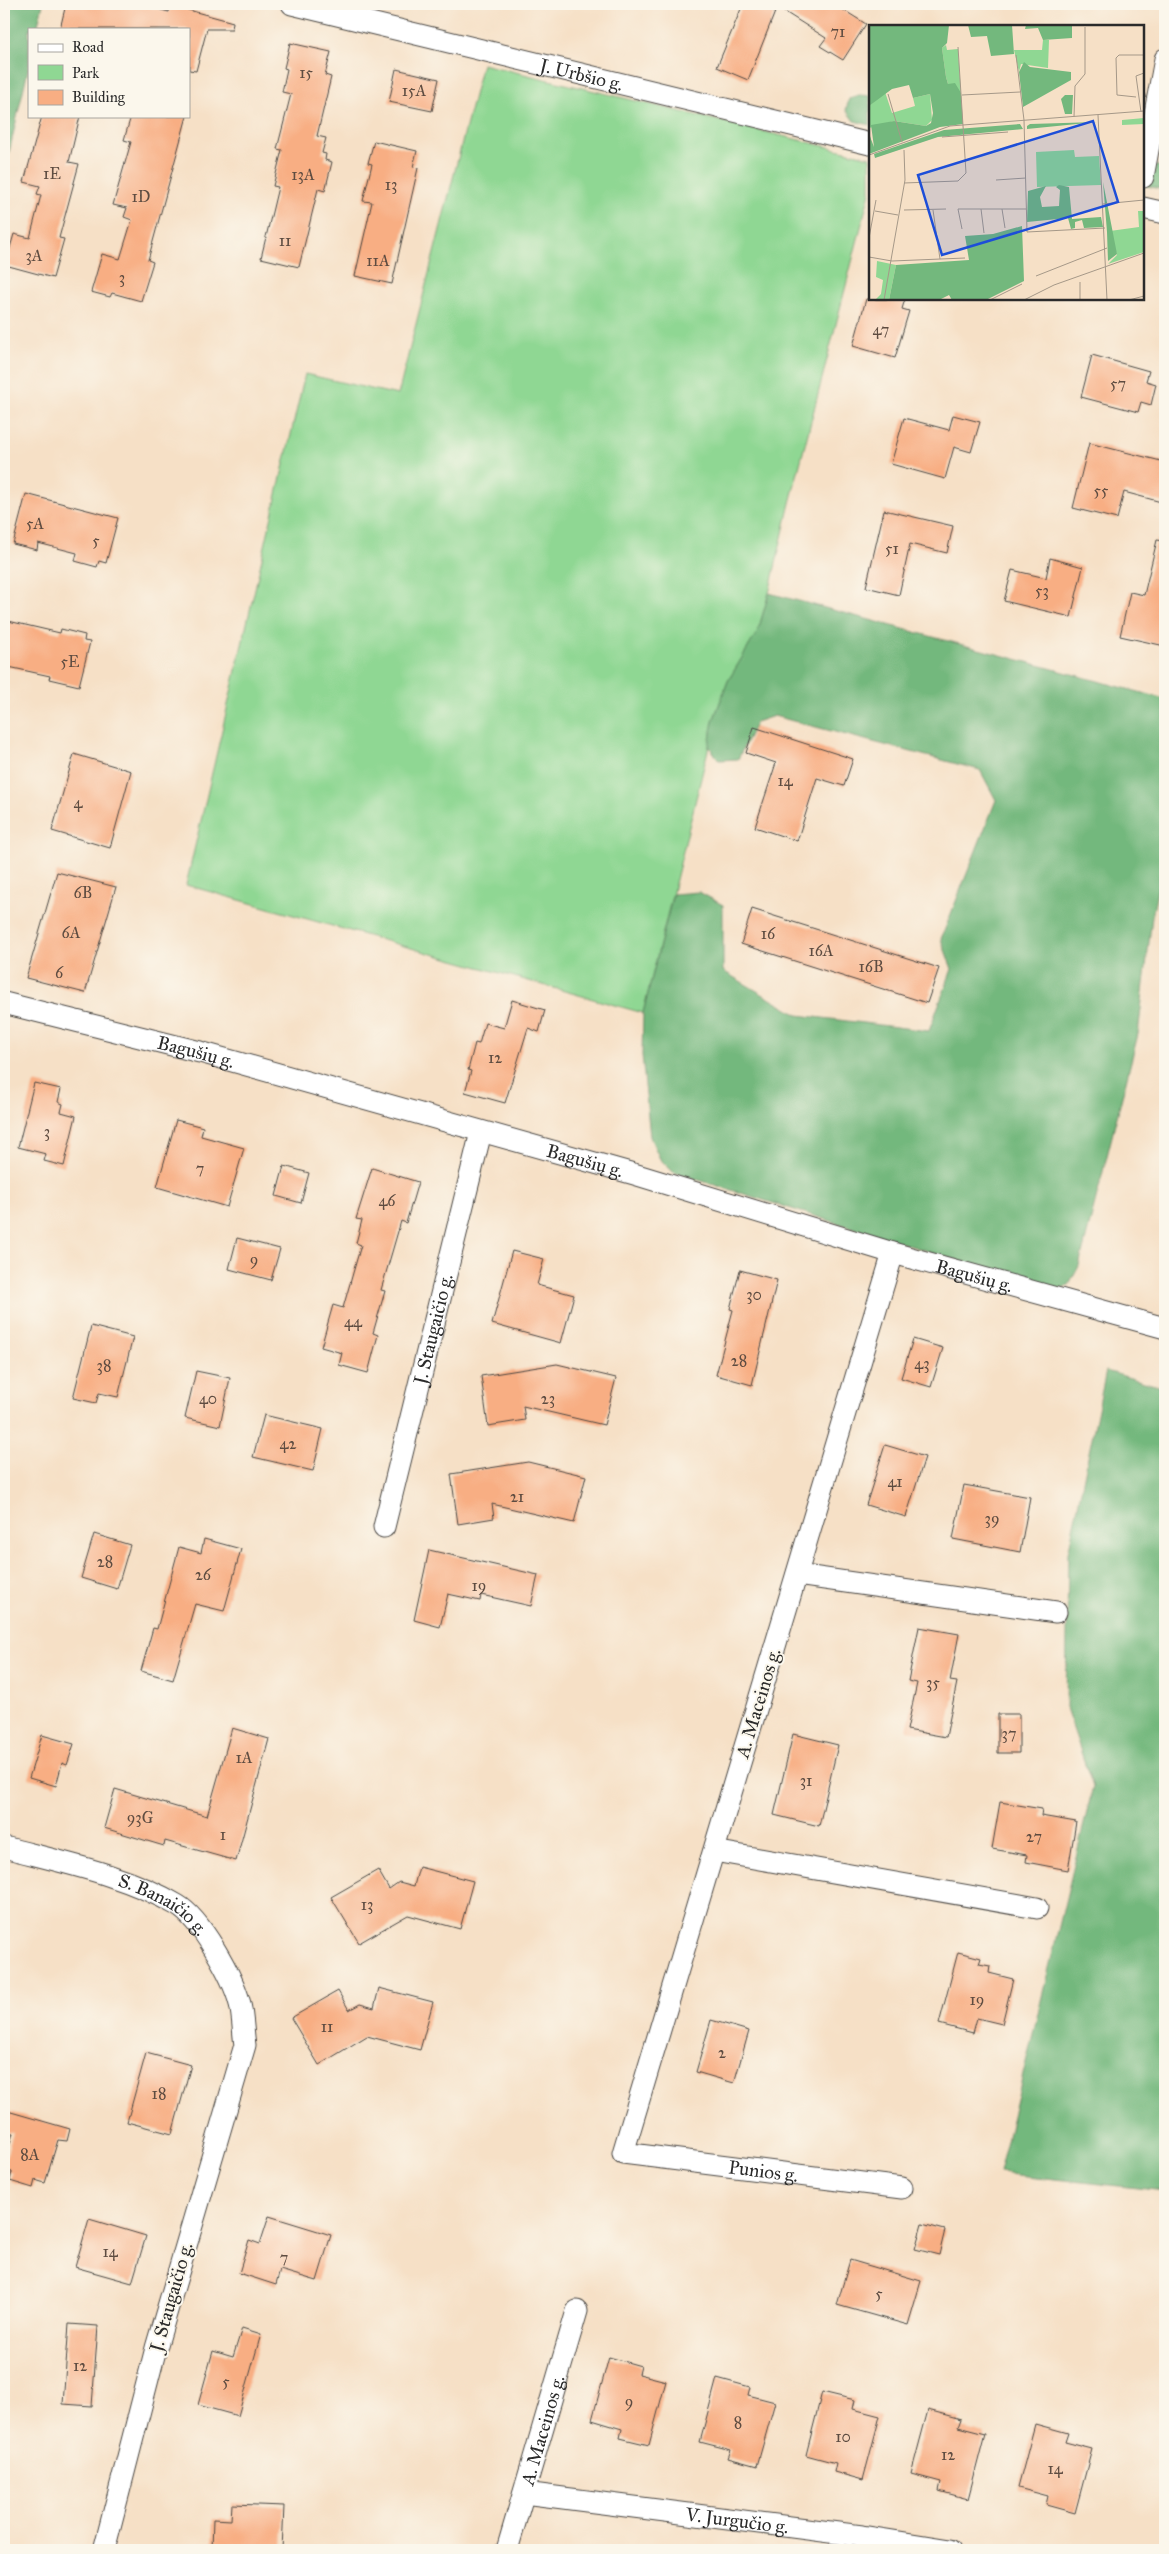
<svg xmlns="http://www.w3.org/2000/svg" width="1169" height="2554" font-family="'IM FELL Great Primer',serif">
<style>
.green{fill:#8fd793;stroke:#5d815f}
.forest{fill:#73b87d;stroke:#4f7254}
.building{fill:#f8ae83}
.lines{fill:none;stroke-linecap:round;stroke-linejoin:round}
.minor-casing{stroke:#494642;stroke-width:23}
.minor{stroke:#fff;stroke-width:21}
.labels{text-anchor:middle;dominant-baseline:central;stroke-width:4;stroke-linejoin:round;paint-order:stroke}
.number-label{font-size:16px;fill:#5e4c41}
.street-label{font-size:19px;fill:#2b2b2b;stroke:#fbf7ec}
.inset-road{fill:none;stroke:#a59888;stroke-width:1}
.view{fill:#1d4ed8;fill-opacity:0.15;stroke:#1d4ed8;stroke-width:2.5}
.inset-edge{fill:none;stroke:#2b2b2b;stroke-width:2.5}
</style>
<rect width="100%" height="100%" fill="#fbf7ec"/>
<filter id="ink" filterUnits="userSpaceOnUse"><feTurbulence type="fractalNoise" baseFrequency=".02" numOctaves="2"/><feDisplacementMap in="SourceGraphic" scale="10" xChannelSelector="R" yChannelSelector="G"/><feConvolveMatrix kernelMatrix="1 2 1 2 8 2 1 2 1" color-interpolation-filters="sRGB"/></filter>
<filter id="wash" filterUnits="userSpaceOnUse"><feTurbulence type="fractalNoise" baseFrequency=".0096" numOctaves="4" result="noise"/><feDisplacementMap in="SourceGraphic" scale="20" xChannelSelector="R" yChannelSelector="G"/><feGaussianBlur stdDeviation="1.12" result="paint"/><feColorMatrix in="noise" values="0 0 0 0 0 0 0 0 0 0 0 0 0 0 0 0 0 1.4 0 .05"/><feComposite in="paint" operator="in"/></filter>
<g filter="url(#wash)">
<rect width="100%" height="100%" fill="#f6e0c6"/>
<!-- green -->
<path class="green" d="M 482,64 L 870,157 L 870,192 L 790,503 L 769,593 L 758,631 L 728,681 L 713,721 L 709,746 L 643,1013 L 186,885 L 305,374 L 398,395 Z"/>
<!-- forest -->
<path class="forest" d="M 4,4 L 43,4 L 37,29 L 29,29 L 29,65 L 4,174 Z
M 859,95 L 870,96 L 870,125 L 854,121 L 846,110 L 849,99 Z
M 1143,162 L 1165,168 L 1165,190 L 1143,185 Z
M 769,593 L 1165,699 L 1165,851 L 1152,917 L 1138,1034 L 1079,1266 L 1069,1285 L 1056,1291 L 673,1172 L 660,1159 L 650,1137 L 642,1055 L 643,1013 L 673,894 L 699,892 L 723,905 L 723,971 L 798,1015 L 929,1031 L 952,969 L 941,939 L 996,800 L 980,770 L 774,716 L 756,722 L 738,759 L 719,760 L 709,746 L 713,721 L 728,681 L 758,631 Z
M 1106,1371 L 1165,1388 L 1165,2191 L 999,2173 L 1093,1787 L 1066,1708 L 1068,1553 Z"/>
<g id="blocks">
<!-- building -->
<path class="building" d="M 66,4 L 138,4 L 169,12 L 170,5 L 233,22 L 232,29 L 207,29 L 196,71 L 189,70 L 189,29 L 60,29 Z
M 743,4 L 834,4 L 866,24 L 843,60 L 820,46 L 826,38 L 777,7 L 748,80 L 717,67 Z
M 290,43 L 331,52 L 325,75 L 331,77 L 317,136 L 326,138 L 322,153 L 326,154 L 325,160 L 332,162 L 325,191 L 318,189 L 299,267 L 261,258 L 278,187 L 273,186 L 282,150 L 277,149 L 291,94 L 282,92 L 287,69 L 284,68 Z
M 396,69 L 439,79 L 432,111 L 389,102 Z
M 42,116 L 80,116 L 69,162 L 79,164 L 59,238 L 64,239 L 53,278 L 5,265 L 14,234 L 30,238 L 41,195 L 37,194 L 40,186 L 24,182 Z
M 131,116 L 187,116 L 148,260 L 153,262 L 141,301 L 112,293 L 110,297 L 91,292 L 102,254 L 120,259 L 132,220 L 124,217 L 127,208 L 113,205 L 131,142 L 124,140 Z
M 374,141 L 417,151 L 413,167 L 418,168 L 392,284 L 355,276 L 372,202 L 363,201 L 372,164 L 368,163 Z
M 866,299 L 905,299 L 902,309 L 909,311 L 895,358 L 853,346 Z
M 1092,355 L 1149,371 L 1146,381 L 1156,384 L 1151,405 L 1141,402 L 1138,412 L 1081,397 Z
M 953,415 L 980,422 L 971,452 L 954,447 L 945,479 L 891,464 L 904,418 L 949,430 Z
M 1089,443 L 1165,462 L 1165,503 L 1124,492 L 1117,519 L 1073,508 Z
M 26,494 L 118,518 L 106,563 L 99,561 L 97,567 L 75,561 L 77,553 L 38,543 L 37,550 L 13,544 Z
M 884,510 L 953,526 L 947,553 L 910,544 L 899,595 L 866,587 Z
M 1157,540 L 1165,541 L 1165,646 L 1120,636 L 1130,592 L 1144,595 Z
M 1050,558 L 1083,567 L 1071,617 L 1004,601 L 1012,570 L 1046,578 Z
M 4,620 L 60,633 L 61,629 L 85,635 L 84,641 L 90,642 L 79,686 L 49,679 L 50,676 L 4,666 Z
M 754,727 L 853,759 L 844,786 L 817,778 L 797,841 L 755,827 L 776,763 L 746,753 Z
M 74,754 L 131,771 L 110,848 L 52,831 Z
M 57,872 L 116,887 L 85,993 L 26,978 Z
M 752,909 L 939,968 L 927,1003 L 741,944 Z
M 512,1000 L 545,1010 L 539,1032 L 528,1028 L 505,1103 L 465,1092 L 471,1071 L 468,1070 L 475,1043 L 479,1044 L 485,1023 L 504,1028 Z
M 34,1083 L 61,1089 L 58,1102 L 63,1104 L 61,1112 L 76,1116 L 64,1166 L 44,1161 L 46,1154 L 18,1147 Z
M 176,1120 L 203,1127 L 201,1136 L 244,1148 L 227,1207 L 157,1187 Z
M 284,1166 L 309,1173 L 301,1203 L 276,1196 Z
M 372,1168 L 418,1182 L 406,1223 L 401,1221 L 381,1290 L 385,1291 L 373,1333 L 378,1335 L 368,1373 L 339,1365 L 342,1353 L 321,1347 L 333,1305 L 343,1308 L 361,1245 L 356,1243 L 362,1220 L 356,1219 Z
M 237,1238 L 280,1249 L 271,1280 L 229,1269 Z
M 512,1251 L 544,1259 L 537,1285 L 574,1295 L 561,1343 L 492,1324 Z
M 740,1270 L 777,1280 L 752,1385 L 716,1375 L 733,1310 L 730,1309 Z
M 91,1326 L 133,1337 L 118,1397 L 99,1393 L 96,1403 L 73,1398 Z
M 913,1339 L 943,1348 L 931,1387 L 901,1378 Z
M 557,1364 L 616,1378 L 604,1425 L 523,1406 L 525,1420 L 488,1426 L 481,1376 Z
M 196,1371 L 230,1378 L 220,1426 L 185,1418 Z
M 264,1415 L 323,1429 L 313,1471 L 253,1457 Z
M 885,1445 L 925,1457 L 906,1517 L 866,1505 Z
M 528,1462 L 586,1476 L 574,1523 L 492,1504 L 494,1518 L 458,1524 L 451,1474 Z
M 964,1485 L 1030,1497 L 1020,1552 L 953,1539 Z
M 94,1534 L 130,1545 L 117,1589 L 81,1578 Z
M 204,1539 L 241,1549 L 224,1611 L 195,1604 L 173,1680 L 141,1671 L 153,1628 L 157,1629 L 179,1547 L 201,1553 Z
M 429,1550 L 538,1575 L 531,1606 L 481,1595 L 480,1601 L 448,1594 L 440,1627 L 414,1620 Z
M 919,1627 L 959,1634 L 950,1681 L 957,1682 L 946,1737 L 907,1730 L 917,1683 L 908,1681 Z
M 998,1714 L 1019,1714 L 1019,1753 L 998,1753 Z
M 232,1728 L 269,1739 L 236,1861 L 165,1841 L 164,1846 L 104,1828 L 115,1789 L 207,1816 Z
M 793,1734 L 838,1745 L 819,1826 L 774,1815 Z
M 42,1735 L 74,1744 L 67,1765 L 62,1763 L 56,1786 L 29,1778 Z
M 1000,1802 L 1042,1809 L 1041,1816 L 1076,1822 L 1068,1870 L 1026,1862 L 1027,1855 L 992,1849 Z
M 419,1867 L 473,1881 L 460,1929 L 408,1915 L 359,1943 L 331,1897 L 378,1870 L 389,1889 L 399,1882 L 414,1886 Z
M 958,1952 L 981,1958 L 979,1964 L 990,1966 L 989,1973 L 1013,1979 L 1002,2024 L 977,2018 L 973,2033 L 939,2024 Z
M 379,1988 L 433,2002 L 420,2050 L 367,2036 L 319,2065 L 291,2018 L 338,1991 L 349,2010 L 360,2004 L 374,2008 Z
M 711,2020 L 749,2031 L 734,2083 L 696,2072 Z
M 146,2053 L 191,2065 L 172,2134 L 127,2122 Z
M 4,2110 L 70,2129 L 67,2141 L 58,2140 L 45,2183 L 35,2180 L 33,2188 L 10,2181 L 12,2172 L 4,2170 L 4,2164 L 13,2133 L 4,2132 Z
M 269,2216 L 331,2235 L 317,2281 L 280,2270 L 276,2285 L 239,2273 L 249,2240 L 260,2244 Z
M 89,2219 L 146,2236 L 132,2283 L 75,2267 Z
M 922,2224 L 945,2230 L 939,2255 L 915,2249 Z
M 850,2260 L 921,2281 L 908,2325 L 837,2305 Z
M 69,2324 L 98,2326 L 92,2406 L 63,2404 Z
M 242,2328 L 261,2334 L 238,2416 L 198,2405 L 213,2351 L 233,2357 Z
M 609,2357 L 641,2366 L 639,2374 L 666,2381 L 649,2445 L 620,2438 L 622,2429 L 592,2420 Z
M 717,2378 L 750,2387 L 748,2395 L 775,2402 L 757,2466 L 728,2458 L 731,2450 L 700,2442 Z
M 822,2392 L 855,2400 L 853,2409 L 880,2416 L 863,2480 L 834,2472 L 836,2463 L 806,2455 Z
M 928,2410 L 961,2419 L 958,2427 L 985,2434 L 968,2499 L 939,2491 L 941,2482 L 911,2474 Z
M 1035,2424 L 1068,2433 L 1065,2442 L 1092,2449 L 1075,2513 L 1046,2505 L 1048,2496 L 1018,2488 Z
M 232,2504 L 284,2506 L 282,2550 L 212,2550 L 213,2519 L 231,2520 Z"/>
</g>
</g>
<g filter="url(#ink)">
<use href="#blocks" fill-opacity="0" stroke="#494642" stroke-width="1"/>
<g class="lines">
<defs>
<g id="minor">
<path id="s1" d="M 292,4 L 870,144"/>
<path d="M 1143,177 L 1165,59"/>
<path d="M 1143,208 L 1165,213"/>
<path id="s2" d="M 4,1003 L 200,1052 L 634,1174 L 893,1253 L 1165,1328"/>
<path id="s3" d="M 893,1253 L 623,2153 L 902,2188"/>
<path id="s4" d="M 384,1527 L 481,1132"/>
<path d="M 797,1575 L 1056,1612"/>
<path id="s5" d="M 4,1847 C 60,1862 127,1875 177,1905 C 201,1919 233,1977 240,2004 C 243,2017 243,2032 245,2045 L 156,2348 L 104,2550"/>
<path d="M 714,1851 L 1037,1908"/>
<path id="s6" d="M 524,2493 L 862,2536 L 950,2550"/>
<path id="s7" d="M 507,2550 L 577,2311"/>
</g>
</defs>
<!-- minor casing -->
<use href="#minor" class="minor-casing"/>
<!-- minor -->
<use href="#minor" class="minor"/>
</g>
</g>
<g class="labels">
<!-- number labels -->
<g class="number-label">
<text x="838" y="31">71</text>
<text x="306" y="72">15</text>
<text x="414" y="90">15A</text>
<text x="52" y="173">1E</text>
<text x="303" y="174">13A</text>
<text x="391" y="184">13</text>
<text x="141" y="196">1D</text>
<text x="285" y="240">11</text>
<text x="34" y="255">3A</text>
<text x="378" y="260">11A</text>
<text x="122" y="277">3</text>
<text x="881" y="329">47</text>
<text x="1118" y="383">57</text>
<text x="1101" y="490">55</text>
<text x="35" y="523">5A</text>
<text x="96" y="540">5</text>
<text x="892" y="548">51</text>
<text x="1042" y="590">53</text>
<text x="70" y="661">5E</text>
<text x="785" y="780">14</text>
<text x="78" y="802">4</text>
<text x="83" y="892">6B</text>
<text x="71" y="932">6A</text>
<text x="768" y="933">16</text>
<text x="821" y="950">16A</text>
<text x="871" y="966">16B</text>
<text x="59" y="972">6</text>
<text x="495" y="1057">12</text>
<text x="47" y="1131">3</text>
<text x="200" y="1168">7</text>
<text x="387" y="1200">46</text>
<text x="254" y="1259">9</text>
<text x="754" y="1294">30</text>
<text x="353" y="1321">44</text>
<text x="739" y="1360">28</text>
<text x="922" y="1363">43</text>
<text x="104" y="1365">38</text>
<text x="208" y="1398">40</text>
<text x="548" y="1398">23</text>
<text x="288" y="1443">42</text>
<text x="895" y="1481">41</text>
<text x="517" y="1496">21</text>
<text x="992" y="1518">39</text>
<text x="105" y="1561">28</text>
<text x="203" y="1574">26</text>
<text x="479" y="1585">19</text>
<text x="933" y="1682">35</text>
<text x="1009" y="1733">37</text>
<text x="244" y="1757">1A</text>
<text x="806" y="1780">31</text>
<text x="140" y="1817">93G</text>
<text x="223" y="1834">1</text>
<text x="1034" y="1836">27</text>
<text x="367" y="1904">13</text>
<text x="977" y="1999">19</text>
<text x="327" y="2026">11</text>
<text x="722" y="2052">2</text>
<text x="159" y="2093">18</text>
<text x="30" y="2154">8A</text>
<text x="110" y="2251">14</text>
<text x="284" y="2257">7</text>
<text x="879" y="2293">5</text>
<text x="80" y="2365">12</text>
<text x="226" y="2381">5</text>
<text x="629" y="2401">9</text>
<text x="738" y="2422">8</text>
<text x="843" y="2436">10</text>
<text x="948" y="2454">12</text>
<text x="1055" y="2468">14</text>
</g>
<!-- street labels -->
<g class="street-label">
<text stroke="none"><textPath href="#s1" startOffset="298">J. Urbšio g.</textPath></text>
<text stroke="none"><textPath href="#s2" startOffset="198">Bagušių g.</textPath></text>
<text stroke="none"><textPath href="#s2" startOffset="602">Bagušių g.</textPath></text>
<text stroke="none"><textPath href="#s2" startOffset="1008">Bagušių g.</textPath></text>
<text stroke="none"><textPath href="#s4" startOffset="204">J. Staugaičio g.</textPath></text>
<text transform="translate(758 1703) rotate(-73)">A. Maceinos g.</text>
<text stroke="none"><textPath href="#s5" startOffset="171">S. Banaičio g.</textPath></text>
<text stroke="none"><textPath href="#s3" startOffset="1081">Punios g.</textPath></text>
<text transform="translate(171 2297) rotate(-74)">J. Staugaičio g.</text>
<text stroke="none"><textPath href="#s7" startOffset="125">A. Maceinos g.</textPath></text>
<text stroke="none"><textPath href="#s6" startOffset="215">V. Jurgučio g.</textPath></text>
</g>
</g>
<!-- overview -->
<g transform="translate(869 25)">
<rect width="275" height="275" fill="#f6e0c6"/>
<path d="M 174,15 L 180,15 L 179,43 L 152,39 L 150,47 L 145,25 L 173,25 ZM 77,20 L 78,25 L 89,24 L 92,68 L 79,59 L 77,52 L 73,23 ZM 16,67 L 23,88 L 46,81 L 44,73 L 61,69 L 63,95 L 57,101 L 25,96 L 0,103 L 3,124 L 0,109 L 0,81 ZM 275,93 L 275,99 L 253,100 L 253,95 ZM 205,125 L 206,132 L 230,131 L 232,160 L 168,162 L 167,127 ZM 269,186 L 275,186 L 275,227 L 239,239 L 248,230 L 241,206 L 270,202 ZM 8,236 L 27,240 L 20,275 L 6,275 L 12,269 L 14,255 L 7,252 Z" fill="#8fd793"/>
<path d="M 0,0 L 80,0 L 78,18 L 73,23 L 77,52 L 79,59 L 86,58 L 92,68 L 94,99 L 71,102 L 0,129 L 0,109 L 5,122 L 2,100 L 25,96 L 57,101 L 62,98 L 64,88 L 61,69 L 44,73 L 40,60 L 23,64 L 0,81 ZM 99,0 L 143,0 L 145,29 L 122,31 L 118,11 L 102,12 ZM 157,0 L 203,0 L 203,13 L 174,15 L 169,3 L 156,4 ZM 155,37 L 161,42 L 202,47 L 202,55 L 154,82 L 150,47 ZM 196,70 L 204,70 L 203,89 L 196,89 L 192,74 ZM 228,97 L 158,104 L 158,101 L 161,99 ZM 151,99 L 154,104 L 69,112 L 6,133 L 5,129 L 75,105 ZM 234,157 L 248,229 L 239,236 L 238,207 ZM 190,160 L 200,162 L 203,194 L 232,192 L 234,202 L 215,203 L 213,195 L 206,197 L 206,203 L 202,204 L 199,193 L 158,197 L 159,166 L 177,161 L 171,172 L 173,182 L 190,181 L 191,165 L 187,162 ZM 153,201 L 155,256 L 117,275 L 83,275 L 80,270 L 70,275 L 20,275 L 27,240 L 100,235 L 96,211 L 124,209 Z" fill="#73b87d"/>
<path class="inset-road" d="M 147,30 L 155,95 L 158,207 L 236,203M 19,69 L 33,117M 93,70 L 151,67M 267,72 L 248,70 L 247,33 L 250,30 L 275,30M 272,87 L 267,51 L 275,48M 229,90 L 238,275M 205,92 L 206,61 L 216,49 L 216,2M 73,112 L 139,107M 0,130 L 81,101 L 275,86M 127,155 L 157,153M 35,158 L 89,156 L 97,148 L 89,22M 234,179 L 275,175M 112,184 L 115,208M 133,184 L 136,203M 35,185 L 77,184M 64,185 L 71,234M 6,186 L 29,190M 93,204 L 89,184 L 157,184M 0,213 L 7,175M 0,232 L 23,236 L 96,233M 167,251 L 238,223M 211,257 L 211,275M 15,275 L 36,155 L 35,125M 121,275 L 153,259M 155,275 L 185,260 L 275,228M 260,275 L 275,271"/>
<path class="view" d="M 224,96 L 249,177 L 73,230 L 49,150 Z"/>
<rect width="275" height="275" class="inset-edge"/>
</g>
<!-- margin -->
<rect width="1169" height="2554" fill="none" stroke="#fbf7ec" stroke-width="20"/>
<!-- legend -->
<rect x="28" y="28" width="162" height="90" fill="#fbf7ec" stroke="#a8a59f"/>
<rect x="38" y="44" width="25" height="8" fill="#ffffff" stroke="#a8a59f"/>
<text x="72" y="52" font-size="15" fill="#2b2b2b">Road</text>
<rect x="38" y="65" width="25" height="15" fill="#8fd793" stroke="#a8a59f"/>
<text x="72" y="78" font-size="15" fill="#2b2b2b">Park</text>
<rect x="38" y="90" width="25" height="15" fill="#f8ae83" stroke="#a8a59f"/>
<text x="72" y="102" font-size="15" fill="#2b2b2b">Building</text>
</svg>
